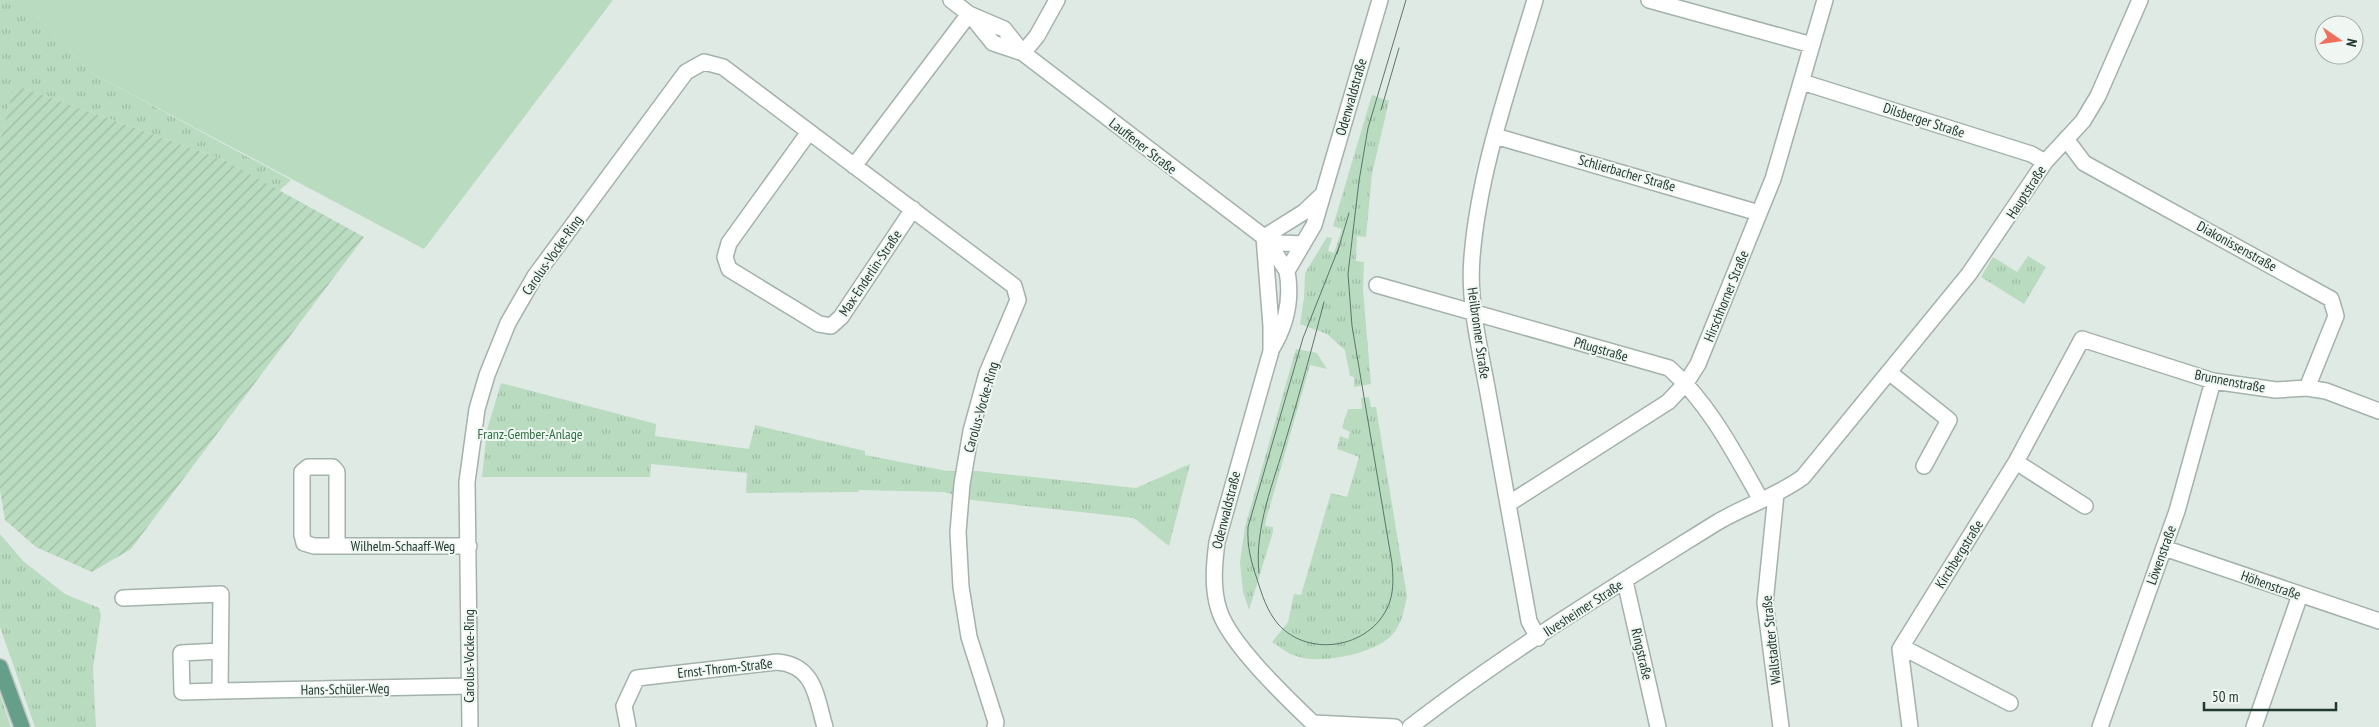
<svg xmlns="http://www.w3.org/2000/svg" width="2379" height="727" font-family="'PT Sans Narrow',sans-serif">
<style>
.grass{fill:url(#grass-tufts)}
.garden{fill:url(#garden-furrows)}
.pitch{fill:#b9dbbf}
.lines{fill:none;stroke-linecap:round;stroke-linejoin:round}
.minor-casing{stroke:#a3b2ab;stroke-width:18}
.major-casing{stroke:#bcc4c1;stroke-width:18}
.minor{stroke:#fff;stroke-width:15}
.major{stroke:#659f8a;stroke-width:15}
.tram{stroke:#5b766c;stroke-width:1}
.labels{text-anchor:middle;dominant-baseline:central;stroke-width:4;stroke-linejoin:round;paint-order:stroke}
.street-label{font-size:14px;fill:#213a31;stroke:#f0f7f3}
.park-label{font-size:14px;fill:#2c703f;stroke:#f0f7f3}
</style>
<defs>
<pattern id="grass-tufts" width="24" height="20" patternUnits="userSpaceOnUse" patternTransform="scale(1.25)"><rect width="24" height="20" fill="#b9dbbf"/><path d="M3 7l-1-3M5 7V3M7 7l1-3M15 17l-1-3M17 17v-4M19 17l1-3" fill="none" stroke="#9fbda5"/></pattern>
<pattern id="garden-furrows" width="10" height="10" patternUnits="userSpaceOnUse" patternTransform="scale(1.25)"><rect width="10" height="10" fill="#b9dbbf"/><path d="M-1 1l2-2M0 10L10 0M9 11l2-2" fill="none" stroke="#9fbda5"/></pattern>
</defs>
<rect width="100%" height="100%" fill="#e0eae5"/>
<!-- grass -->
<path class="grass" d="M 0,0 L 22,0 L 90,72 L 291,180 L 279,191 L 224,160 L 20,87 L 11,97 L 0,141 Z
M 1372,95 L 1389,101 L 1372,174 L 1366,237 L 1357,236 L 1356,261 L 1364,262 L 1363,290 L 1371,384 L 1354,387 L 1354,377 L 1350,376 L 1345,350 L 1327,334 L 1300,324 L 1304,298 L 1305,273 L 1327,237 L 1332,238 L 1328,251 L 1334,253 L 1342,229 L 1333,226 Z
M 2028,256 L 2046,267 L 2024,304 L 1981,277 L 1993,257 L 2017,272 Z
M 1296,349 L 1317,353 L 1327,369 L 1310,365 L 1266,520 L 1265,526 L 1273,527 L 1273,532 L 1249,610 L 1243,592 L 1240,562 L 1245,527 Z
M 501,383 L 656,424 L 655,436 L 749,449 L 755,425 L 865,451 L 865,455 L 947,471 L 976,471 L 1136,488 L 1190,464 L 1169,546 L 1134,518 L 972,500 L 944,492 L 859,490 L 858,492 L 746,493 L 747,473 L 651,464 L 650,477 L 482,477 L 487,430 Z
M 1369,397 L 1371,407 L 1376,407 L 1407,596 C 1404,610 1402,625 1391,636 C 1373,654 1320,665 1296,656 C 1288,654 1280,647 1272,642 L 1288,622 L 1294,594 L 1301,595 L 1331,493 L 1347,497 L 1359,457 L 1337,449 L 1340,436 L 1348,439 L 1350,432 L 1342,428 L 1348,409 L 1362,409 L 1361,398 Z
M 0,534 L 23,561 L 65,594 L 99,608 L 101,615 L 93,668 L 96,727 L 35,727 L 0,627 Z
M 0,695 L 11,727 L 0,727 Z"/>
<!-- garden -->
<path class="garden" d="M 20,87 L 224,160 L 364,237 L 131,549 L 92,572 L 36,547 L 5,520 L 0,490 L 0,141 L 11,97 Z"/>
<!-- pitch -->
<path class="pitch" d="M 22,0 L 613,0 L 424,249 L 90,72 Z"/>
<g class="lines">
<defs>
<path id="minor" d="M 951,0 L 969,14 L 1004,29 L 1023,53 L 1264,237 L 1281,243 L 1303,244
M 1535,0 C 1510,84 1479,170 1472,257 C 1468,302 1480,349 1488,393 C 1501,469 1515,545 1529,621 L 1538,638
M 1649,0 L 1812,45
M 972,17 L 993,43 L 1023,53
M 1023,53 L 1037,36 L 1057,0
M 1802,82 L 2031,154 L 2045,162
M 809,132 L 729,243 L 725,257 L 729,269 L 819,324 L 831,326 L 841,317 L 913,209
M 1495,136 L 1759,213
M 2066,139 L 2084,163 L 2331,299 L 2336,316 L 2307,388
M 854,166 L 969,14
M 1264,237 L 1271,326 L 1271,351 L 1217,542 C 1214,565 1212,588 1219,610 C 1230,645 1290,701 1317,727
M 1264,237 L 1304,212 L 1322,195
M 1265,238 L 1287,271 C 1292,299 1286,326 1271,350
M 1287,271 L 1314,225 L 1380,0
M 1377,285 L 1669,368 C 1709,403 1735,454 1761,500
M 1890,373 L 1949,420 L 1924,466
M 2016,462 L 2085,506
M 1776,494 L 1765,603 L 1781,727
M 1508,504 L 1668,402 L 1686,383 L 1698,364 L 1773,179 L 1825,0
M 337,546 L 337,472 L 333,467 L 308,467 L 302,472 L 302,535 L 304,543 L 314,546 L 469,546
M 2164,548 L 2379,621
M 1625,581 L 1658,727
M 123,598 L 221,594 L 220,691 L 470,686
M 1902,647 L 2010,703
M 220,651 L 181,653 L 182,692 L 220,691
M 1313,723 L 1395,727
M 470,727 L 467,482 L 477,409 L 487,375 L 508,323 L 535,276 L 686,72 L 704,62 L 723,67 L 1014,286 L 1018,300 L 987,373 L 971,431 L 962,484 L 958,532 L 961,587 L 969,637 L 996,722 L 995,727
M 628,727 L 624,706 L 637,678 L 777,662 C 815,665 816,697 825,727
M 1410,727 C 1507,652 1612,588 1716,523 C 1744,506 1776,497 1803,477 L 1969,274 L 2045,162 L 2083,121 L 2098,96 L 2140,0
M 1910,727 L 1900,649 L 2016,462 L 2082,339 L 2213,381 L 2276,390 L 2307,388 L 2326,391 L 2379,411
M 2100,727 L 2177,511 L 2213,381
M 2254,727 L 2300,595"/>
<path id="major" d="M 0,667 L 22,727"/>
</defs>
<!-- minor casing -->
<use href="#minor" class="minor-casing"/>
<!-- major casing -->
<use href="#major" class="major-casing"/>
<!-- minor -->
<use href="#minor" class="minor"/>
<!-- major -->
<use href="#major" class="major"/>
<!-- tram -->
<path class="tram" d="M 1381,110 L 1399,48
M 1339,247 L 1303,338 L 1248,527 C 1247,546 1251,562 1257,579 C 1262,595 1267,611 1278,624 C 1310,660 1375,647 1390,601 C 1394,588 1393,576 1392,563 L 1352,326 L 1348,274 L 1359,181 L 1368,128 L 1406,0
M 1337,254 L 1349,213
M 1259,573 C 1254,527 1274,482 1286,439 C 1300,393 1312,348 1324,302"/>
</g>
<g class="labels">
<!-- street labels -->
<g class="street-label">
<text transform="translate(1351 97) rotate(-74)">Odenwaldstraße</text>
<text transform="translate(1924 120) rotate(18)">Dilsberger Straße</text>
<text transform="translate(1143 146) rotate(38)">Lauffener Straße</text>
<text transform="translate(1627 173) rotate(16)">Schlierbacher Straße</text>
<text transform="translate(2026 192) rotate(-57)">Hauptstraße</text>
<text transform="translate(2237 246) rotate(29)">Diakonissenstraße</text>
<text transform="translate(552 255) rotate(-55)">Carolus-Vocke-Ring</text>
<text transform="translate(870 273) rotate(-56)">Max-Enderlin-Straße</text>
<text transform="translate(1726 296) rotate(-68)">Hirschhorner Straße</text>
<text transform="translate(1479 333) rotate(82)">Heilbronner Straße</text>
<text transform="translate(1601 349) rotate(16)">Pflugstraße</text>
<text transform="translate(2230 381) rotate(11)">Brunnenstraße</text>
<text transform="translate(981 407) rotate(-74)">Carolus-Vocke-Ring</text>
<text transform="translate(1226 510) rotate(-76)">Odenwaldstraße</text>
<text x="403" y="546">Wilhelm-Schaaff-Weg</text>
<text transform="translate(1959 554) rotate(-58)">Kirchbergstraße</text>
<text transform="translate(2161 555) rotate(-70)">Löwenstraße</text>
<text transform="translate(2271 585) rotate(19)">Höhenstraße</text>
<text transform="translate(1583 608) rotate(-33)">Ilvesheimer Straße</text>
<text transform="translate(1771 640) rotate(-96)">Wallstadter Straße</text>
<text transform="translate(1642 654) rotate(77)">Ringstraße</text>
<text transform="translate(469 656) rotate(-90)">Carolus-Vocke-Ring</text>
<text transform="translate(725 668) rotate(-6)">Ernst-Throm-Straße</text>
<text transform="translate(345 689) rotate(-1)">Hans-Schüler-Weg</text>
</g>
<!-- park labels -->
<g class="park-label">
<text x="530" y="434">Franz-Gember-Anlage</text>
</g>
</g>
<!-- north arrow -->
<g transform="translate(2339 40) rotate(103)"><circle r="24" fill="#f0f7f3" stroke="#9daba5"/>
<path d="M0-4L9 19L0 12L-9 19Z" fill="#ef6f5a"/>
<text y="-8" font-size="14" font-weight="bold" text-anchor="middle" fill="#213a31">N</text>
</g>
<!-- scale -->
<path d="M2204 702v8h132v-8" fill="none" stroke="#213a31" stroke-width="2.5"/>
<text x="2212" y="702" font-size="15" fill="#213a31" stroke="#f0f7f3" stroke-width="4" paint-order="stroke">50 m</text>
</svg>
